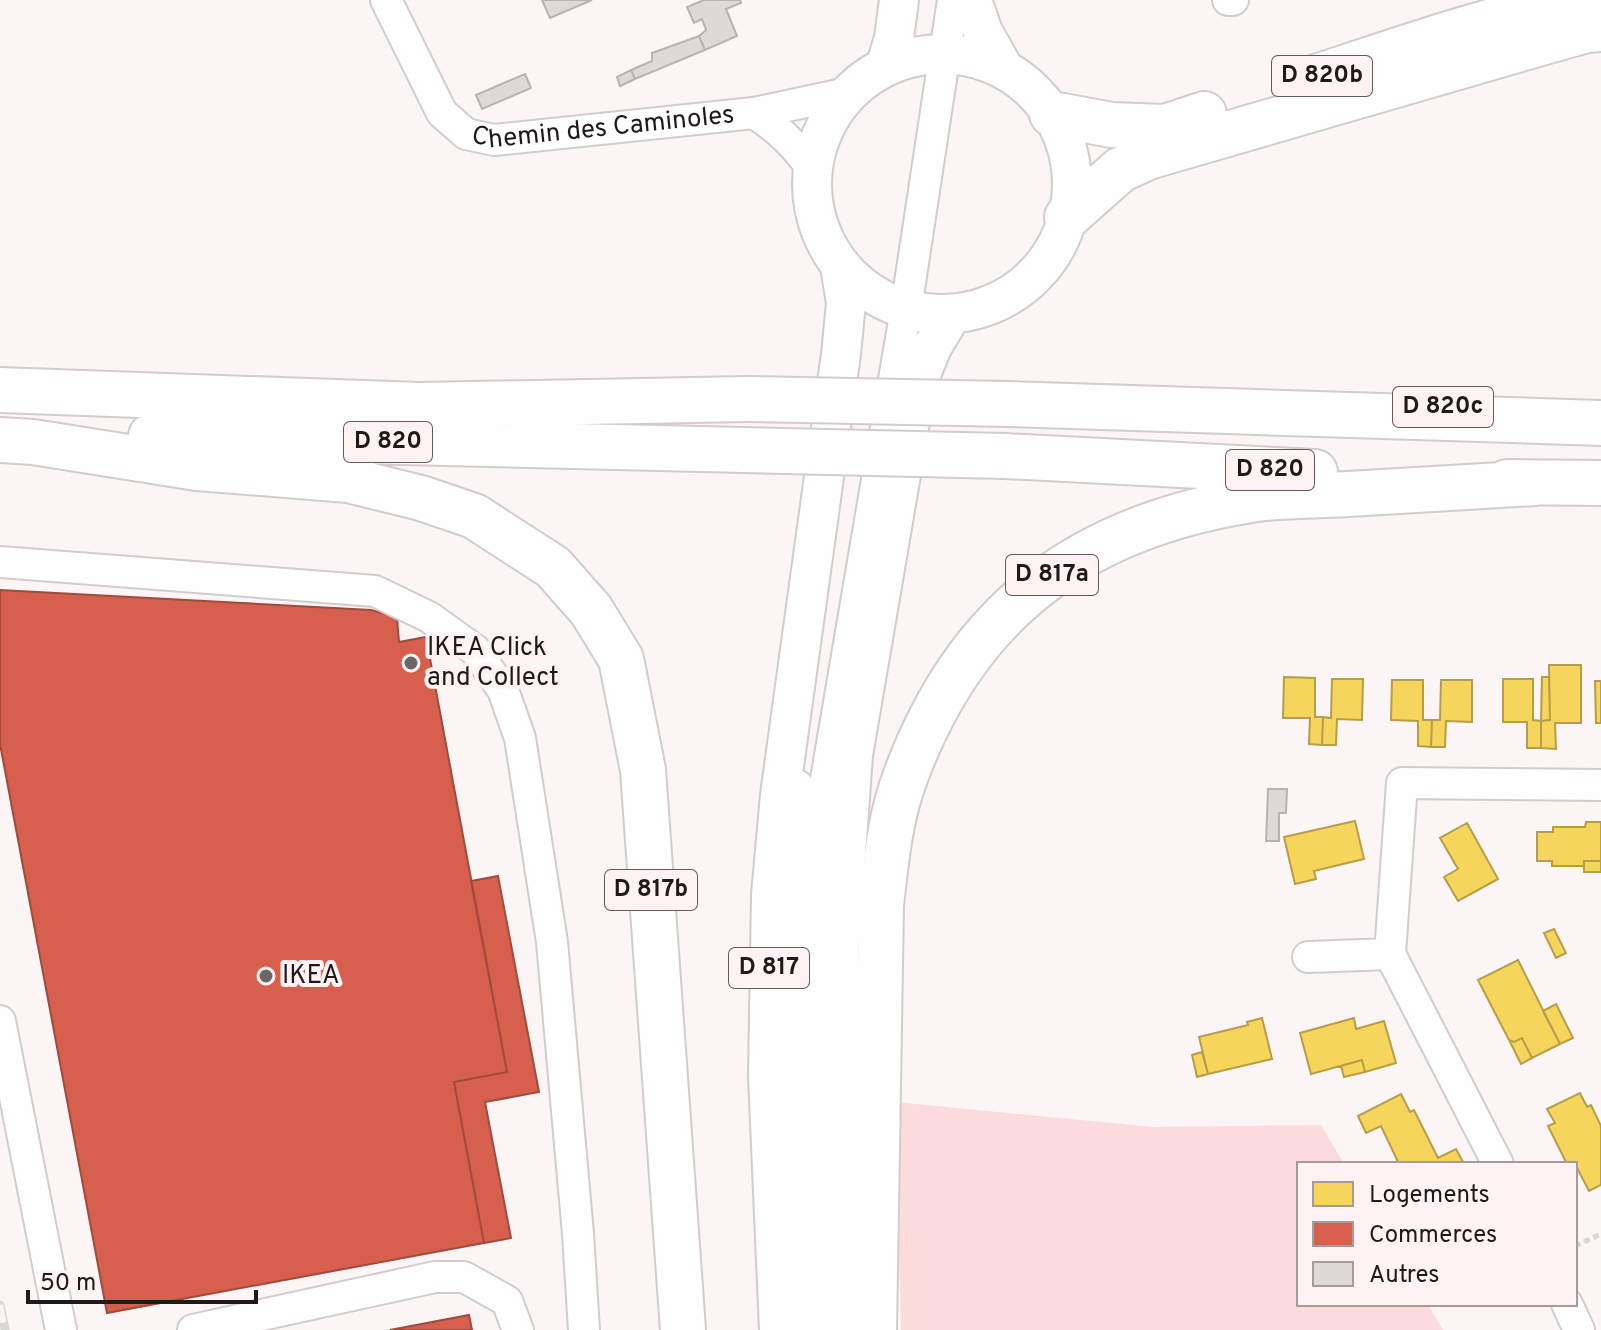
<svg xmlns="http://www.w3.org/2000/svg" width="1601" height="1330" font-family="Overpass,sans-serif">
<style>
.green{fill:#fcdbdc}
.homes{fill:#f6d55c;stroke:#b69d48;stroke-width:2}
.shops{fill:#d6604d;stroke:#9f4b3d;stroke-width:2}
.building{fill:#dfd8d9;stroke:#b8b2b2;stroke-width:2}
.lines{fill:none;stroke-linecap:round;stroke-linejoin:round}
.minor-casing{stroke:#d2cccc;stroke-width:34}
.major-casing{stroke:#d2cccc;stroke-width:42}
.highway-casing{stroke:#d2cccc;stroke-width:48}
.path{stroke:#d6d4d4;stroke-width:5;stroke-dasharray:6 4;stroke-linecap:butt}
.minor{stroke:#fefefe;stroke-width:30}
.major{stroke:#fefefe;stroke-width:38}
.highway{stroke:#fefefe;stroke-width:44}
.rail-casing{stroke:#d9d6d6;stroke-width:9}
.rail{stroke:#fef2f2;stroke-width:6;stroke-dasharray:18;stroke-linecap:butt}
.highway-bridge-casing{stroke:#d2cccc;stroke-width:48;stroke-linecap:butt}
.highway-bridge{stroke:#fefefe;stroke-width:44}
.poi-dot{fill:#6c6666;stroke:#fef2f2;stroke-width:3}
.labels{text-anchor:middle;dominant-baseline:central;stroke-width:8;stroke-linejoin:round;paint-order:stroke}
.shield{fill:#fef2f2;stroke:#625a5a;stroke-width:2}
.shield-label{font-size:24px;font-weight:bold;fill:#1f1919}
.street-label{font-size:26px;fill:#1f1919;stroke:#fef2f2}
.poi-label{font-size:26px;fill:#1f1919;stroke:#fef2f2;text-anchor:start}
</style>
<rect width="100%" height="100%" fill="#fbf5f5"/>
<!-- green -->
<path class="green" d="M 895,1102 L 1153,1127 L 1321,1125 L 1344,1164 L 1299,1164 L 1299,1304 L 1428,1304 L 1443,1330 L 901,1330 Z"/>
<!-- homes -->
<path class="homes" d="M 1549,665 L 1581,665 L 1581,723 L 1555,723 L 1556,749 L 1541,748 L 1541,721 L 1550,720 Z
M 1284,677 L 1315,678 L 1315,717 L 1323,717 L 1322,745 L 1309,744 L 1310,718 L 1283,718 Z
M 1542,677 L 1549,677 L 1550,720 L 1541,721 Z
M 1332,679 L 1363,679 L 1362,720 L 1337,719 L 1336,745 L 1322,745 L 1323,717 L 1331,718 Z
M 1503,679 L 1533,679 L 1533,720 L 1541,721 L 1541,748 L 1527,748 L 1527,722 L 1503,722 Z
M 1392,680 L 1423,680 L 1423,720 L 1432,720 L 1431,747 L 1418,746 L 1418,721 L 1391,720 Z
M 1441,680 L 1472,680 L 1472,722 L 1446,721 L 1445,747 L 1431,747 L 1432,720 L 1440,720 Z
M 1595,681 L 1601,681 L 1601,723 L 1596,723 Z
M 1355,821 L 1364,859 L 1314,871 L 1316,879 L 1295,884 L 1284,837 Z
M 1586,822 L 1601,822 L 1601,861 L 1584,861 L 1584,866 L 1552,866 L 1552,861 L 1537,861 L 1537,832 L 1553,832 L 1553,827 L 1585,827 Z
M 1467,823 L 1498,879 L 1458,901 L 1444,877 L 1458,869 L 1440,838 Z
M 1584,861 L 1601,861 L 1601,872 L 1584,872 Z
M 1554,929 L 1566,953 L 1556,958 L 1544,933 Z
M 1518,960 L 1560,1044 L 1532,1058 L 1522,1038 L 1514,1042 L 1509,1040 L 1478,980 Z
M 1556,1004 L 1573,1038 L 1560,1044 L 1543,1011 Z
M 1262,1018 L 1272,1059 L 1208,1074 L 1199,1037 L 1248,1025 L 1247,1022 Z
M 1354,1018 L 1356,1029 L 1384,1021 L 1396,1063 L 1365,1072 L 1362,1060 L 1311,1074 L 1300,1033 Z
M 1522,1038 L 1532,1058 L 1521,1064 L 1509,1040 L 1514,1042 Z
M 1202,1052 L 1208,1074 L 1197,1077 L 1192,1055 Z
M 1362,1060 L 1365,1072 L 1344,1077 L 1341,1066 Z
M 1580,1093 L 1587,1107 L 1591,1105 L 1601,1126 L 1601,1185 L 1589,1191 L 1575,1164 L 1567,1164 L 1548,1126 L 1555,1123 L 1547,1109 Z
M 1401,1094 L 1410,1112 L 1414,1110 L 1438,1158 L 1456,1149 L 1464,1164 L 1399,1164 L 1381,1126 L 1366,1133 L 1358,1116 Z"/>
<!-- shops -->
<path class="shops" d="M 0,590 L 371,610 L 397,617 L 399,642 L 426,637 L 507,1072 L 454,1082 L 484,1243 L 107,1313 L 0,744 Z
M 498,876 L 539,1092 L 485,1102 L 511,1238 L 484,1243 L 454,1082 L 507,1072 L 471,881 Z
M 469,1315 L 472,1330 L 390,1330 Z"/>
<!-- building -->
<path class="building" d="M 542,0 L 592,0 L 550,18 Z
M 704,0 L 740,0 L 741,3 L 726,9 L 737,36 L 705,50 L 699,36 L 706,30 L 702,19 L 694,23 L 687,7 Z
M 699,36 L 705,50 L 635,79 L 631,70 L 652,61 L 652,53 Z
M 631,70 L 635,79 L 620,86 L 617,77 Z
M 525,74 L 531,88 L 482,109 L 476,95 Z
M 1268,789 L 1287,789 L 1286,813 L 1279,813 L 1279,841 L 1266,841 Z"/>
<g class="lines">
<defs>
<g id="minor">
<path id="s1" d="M 386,0 L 442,113 L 466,134 L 494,140 L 754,113 L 848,93"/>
<path d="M 1228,0 L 1233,0"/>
<path d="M 754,113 C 779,129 796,146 813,170"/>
<path d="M 0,562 L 375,591 L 429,617 L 475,650 L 503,690 L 520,738 L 552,942 L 578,1234 L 584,1330"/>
<path d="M 798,786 L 792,927 L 803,1330"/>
<path d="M 1390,954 L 1498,1164"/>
<path d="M 1308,957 L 1390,954 L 1402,783 L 1601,785"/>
<path d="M 0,1021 L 61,1330"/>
<path d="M 1567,1304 L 1579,1330"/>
<path d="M 193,1330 L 435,1277 L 464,1277 L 507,1301 L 518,1330"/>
<path d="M 826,1330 L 814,910 L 824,791 L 906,309 L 953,0"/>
</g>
<path id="major" d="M 972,0 L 983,32 L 1004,69
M812 184a130 130 0 1 1 260 0a130 130 0 1 1-260 0Z
M 886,65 L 894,38 L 899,0
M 779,1330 L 768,1076 L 771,895 L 780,795 L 841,354 L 846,303 L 840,266
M 847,1330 L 839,952 L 853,755 L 916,387 L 932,347 L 952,314"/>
<path id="highway" d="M 1304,81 C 1397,51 1492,15 1590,0
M 1052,114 L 1112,125 L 1165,127 L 1204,114
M 1067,217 L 1120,170 L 1148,157 L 1544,42 L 1587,30 L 1601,29
M 0,390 L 420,405 L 747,399
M 1008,404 L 1601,423
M 151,436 L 744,450
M 0,440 L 33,442 L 197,468 L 348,480 L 421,498 L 474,516 L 553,567 L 591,610 L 621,659 L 643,770 L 683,1330
M 1005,456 L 1315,472
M 1507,482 L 1601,483
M 874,1330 L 881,905 C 886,862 890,816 906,775 C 968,608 1084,525 1257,499 C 1287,495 1318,496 1348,494 C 1410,490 1473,487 1535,483"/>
</defs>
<!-- minor casing -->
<use href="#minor" class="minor-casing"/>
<!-- major casing -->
<use href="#major" class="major-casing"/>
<!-- highway casing -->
<use href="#highway" class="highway-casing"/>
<!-- path -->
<path class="path" d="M 1575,1246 L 1601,1234"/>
<!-- minor -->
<use href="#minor" class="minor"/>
<!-- major -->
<use href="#major" class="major"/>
<!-- highway -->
<use href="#highway" class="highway"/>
<defs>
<path id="rail" d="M 0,1305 L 5,1330"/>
</defs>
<!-- rail casing -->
<use href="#rail" class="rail-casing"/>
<!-- rail -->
<use href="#rail" class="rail"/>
<defs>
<path id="highway-bridge" d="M 747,399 L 1008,404
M 744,450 L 1005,456"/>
</defs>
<!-- highway-bridge casing -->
<use href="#highway-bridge" class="highway-bridge-casing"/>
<!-- highway-bridge -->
<use href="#highway-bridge" class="highway-bridge"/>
</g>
<!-- markers -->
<g class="poi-dot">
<circle cx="411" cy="663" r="8"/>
<circle cx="266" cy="976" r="8"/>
</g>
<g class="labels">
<!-- shield labels -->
<g class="shield">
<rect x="1272" y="56" width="100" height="40" rx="6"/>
<rect x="1393" y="387" width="100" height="40" rx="6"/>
<rect x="344" y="422" width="88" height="40" rx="6"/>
<rect x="1226" y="450" width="88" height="40" rx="6"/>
<rect x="1006" y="555" width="92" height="40" rx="6"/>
<rect x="605" y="870" width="92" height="40" rx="6"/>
<rect x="729" y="948" width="80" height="40" rx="6"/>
</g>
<g class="shield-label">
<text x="1322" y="76">D 820b</text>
<text x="1443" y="407">D 820c</text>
<text x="388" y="442">D 820</text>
<text x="1270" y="470">D 820</text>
<text x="1052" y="575">D 817a</text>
<text x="651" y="890">D 817b</text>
<text x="769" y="968">D 817</text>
</g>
<!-- street labels -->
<g class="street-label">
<text stroke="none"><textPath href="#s1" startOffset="296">Chemin des Caminoles</textPath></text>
</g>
<!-- poi labels -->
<g class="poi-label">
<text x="427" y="648">IKEA Click<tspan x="427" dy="30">and Collect</tspan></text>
<text x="282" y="976">IKEA</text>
</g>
</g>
<!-- legend -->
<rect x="1297" y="1162" width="280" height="144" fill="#fef2f2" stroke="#a59b9b" stroke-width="2"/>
<rect x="1313" y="1182" width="40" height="24" fill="#f6d55c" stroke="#a59b9b" stroke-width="2"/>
<text x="1369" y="1202" font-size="24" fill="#1f1919">Logements</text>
<rect x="1313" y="1222" width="40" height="24" fill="#d6604d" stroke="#a59b9b" stroke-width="2"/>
<text x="1369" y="1242" font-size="24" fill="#1f1919">Commerces</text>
<rect x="1313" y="1262" width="40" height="24" fill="#dfd8d9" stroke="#a59b9b" stroke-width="2"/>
<text x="1369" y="1282" font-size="24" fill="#1f1919">Autres</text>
<!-- scale -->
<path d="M28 1290v12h228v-12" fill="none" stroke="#1f1919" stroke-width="4"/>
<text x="40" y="1290" font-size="24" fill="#1f1919" stroke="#fef2f2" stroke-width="6" paint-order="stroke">50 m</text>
</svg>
